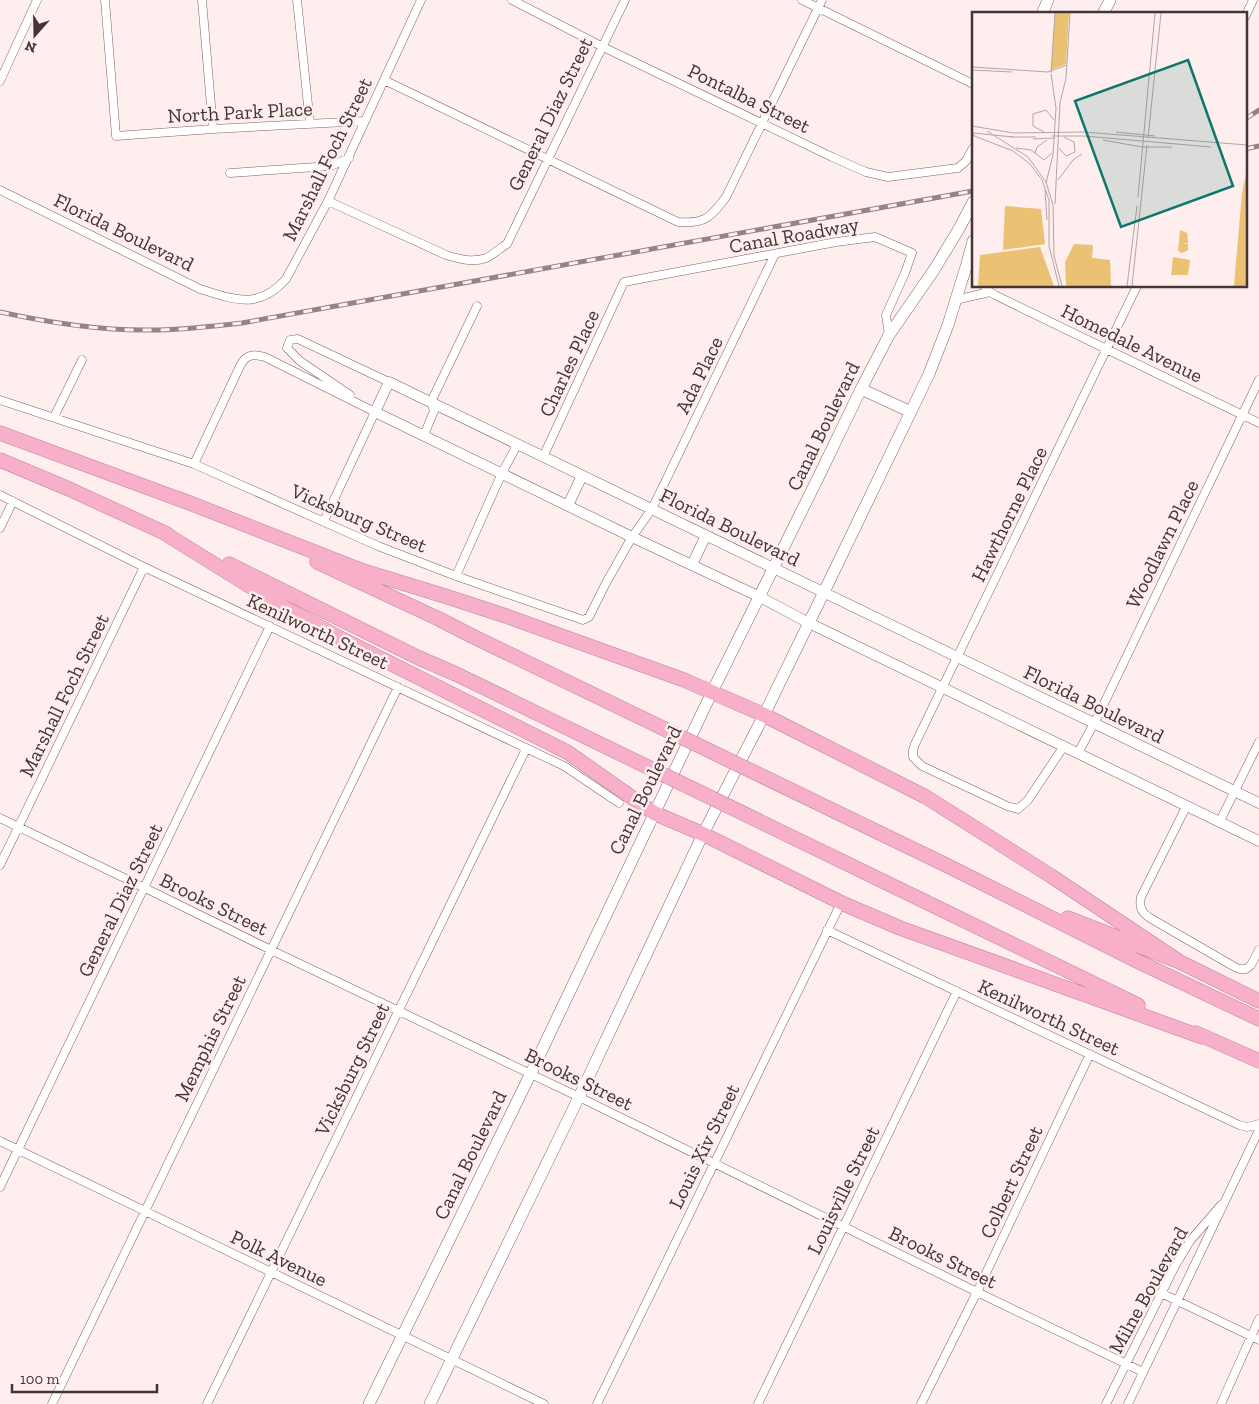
<svg xmlns="http://www.w3.org/2000/svg" width="1259" height="1404" font-family="'Zilla Slab',serif">
<style>
.lines{fill:none;stroke-linecap:round;stroke-linejoin:round}
.minor-casing{stroke:#82615e;stroke-width:9}
.tertiary-casing{stroke:#82615e;stroke-width:11}
.secondary-casing{stroke:#82615e;stroke-width:12}
.motorway-casing{stroke:#b98496;stroke-width:15}
.minor{stroke:#fff;stroke-width:8}
.tertiary{stroke:#fff;stroke-width:10}
.secondary{stroke:#fff;stroke-width:11}
.motorway{stroke:#f8afca;stroke-width:14}
.rail-casing{stroke:#948483;stroke-width:5}
.rail{stroke:#feeeed;stroke-width:3;stroke-dasharray:9;stroke-linecap:butt}
.motorway-bridge-casing{stroke:#b98496;stroke-width:15;stroke-linecap:butt}
.motorway-bridge{stroke:#f8afca;stroke-width:14}
.labels{text-anchor:middle;dominant-baseline:central;stroke-width:5;stroke-linejoin:round;paint-order:stroke}
.street-label{font-size:20px;fill:#443534;stroke:#feeeed}
.inset-road{fill:none;stroke:#b4a4a3;stroke-width:1}
.view{fill:#0f766e;fill-opacity:0.15;stroke:#0f766e;stroke-width:2.5}
.inset-edge{fill:none;stroke:#443534;stroke-width:2.5}
</style>
<rect width="100%" height="100%" fill="#feeeed"/>
<g class="lines">
<defs>
<path id="minor" d="M 105,0 L 116,136 L 213,129 L 365,121
M 202,0 L 213,129
M 297,0 L 310,124
M 512,0 L 603,47 L 832,157 L 866,172 L 888,177 L 958,168 L 966,161 L 973,148
M 802,0 L 973,84
M 1245,17 L 1253,0
M 384,80 L 678,222 C 705,224 710,218 726,197 L 822,0
M 0,81 L 37,0
M 230,173 L 331,166 L 349,158
M 0,190 L 200,289 C 235,300 258,310 286,279 L 328,201 L 421,0
M 328,201 L 446,255 C 459,259 473,263 486,258 C 493,255 500,248 507,244 L 625,0
M 984,286 L 990,292 L 995,295 L 1259,423
M 955,300 L 990,292
M 350,395 L 300,361 L 287,348 L 290,340 L 298,339 L 389,382
M 0,400 L 194,464 L 378,546 L 456,576 L 583,620 L 589,617 L 606,583 L 632,537 L 652,509 L 775,254
M 54,417 L 82,360
M 424,435 L 434,411 L 431,402 L 477,306
M 543,457 L 624,282 L 836,242 L 875,237 L 912,253 L 905,273 L 886,315 L 889,335
M 194,464 L 241,364 C 247,354 254,354 265,357 L 375,412
M 0,495 L 144,567 L 564,766 L 619,803
M 324,521 L 375,412
M 0,528 L 13,501
M 456,576 L 502,473 L 517,445
M 1064,746 L 1028,800 L 1018,809 L 1007,806 L 922,766 L 913,757 L 913,750 L 915,744 L 1137,286
M 1078,753 L 1099,714 L 1259,380
M 1187,805 L 1141,897 C 1139,907 1141,912 1150,918 L 1233,966 L 1239,969 L 1246,969 L 1251,965 L 1259,950
M 0,818 L 145,888 L 271,950 L 579,1097 L 977,1292 L 1143,1372
M 1220,821 L 1259,742
M 0,865 L 144,567
M 827,930 L 1239,1125 L 1247,1127 L 1259,1124
M 0,1141 L 544,1404
M 0,1187 L 270,626
M 1161,1293 L 1259,1340
M 52,1404 L 398,687
M 207,1404 L 526,749
M 597,1404 L 841,903
M 758,1404 L 957,991
M 921,1404 L 977,1292 L 1090,1054
M 1106,1404 L 1175,1266 L 1190,1241 L 1221,1205
M 1128,1404 L 1259,1130
M 1221,1404 L 1259,1319"/>
<path id="tertiary" d="M 568,505 L 582,476
M 692,565 L 706,535
M 1259,803 L 389,382 L 375,412 L 632,537 L 760,597 L 809,623 L 1259,841"/>
<path id="secondary" d="M 1042,14 L 1048,0
M 1103,14 L 1110,0
M 861,389 L 911,412
M 369,1404 L 531,1073 L 712,692 L 818,478 L 861,389 L 889,335 L 934,270 L 960,227 L 973,202
M 430,1404 L 579,1097 L 703,834 L 764,715 L 824,592 L 929,374 L 948,325 L 966,267 L 973,241"/>
<path id="motorway" d="M 0,433 L 184,501
M 0,460 L 69,489 L 167,534
M 177,498 L 363,571 L 448,597 L 506,616 L 684,680 L 764,715 L 926,797 L 1051,876 L 1180,962
M 161,531 L 285,608 L 344,640 L 567,752 L 654,813 L 703,834 L 844,904 L 900,928 L 1202,1037
M 317,562 L 439,619 L 470,635
M 229,564 L 419,658 L 456,674
M 946,865 L 1137,961 L 1259,1019
M 928,903 L 1138,1005
M 1068,918 L 1180,962 L 1259,1001
M 1196,1033 L 1259,1061"/>
</defs>
<!-- minor casing -->
<use href="#minor" class="minor-casing"/>
<!-- tertiary casing -->
<use href="#tertiary" class="tertiary-casing"/>
<!-- secondary casing -->
<use href="#secondary" class="secondary-casing"/>
<!-- motorway casing -->
<use href="#motorway" class="motorway-casing"/>
<!-- minor -->
<use href="#minor" class="minor"/>
<!-- tertiary -->
<use href="#tertiary" class="tertiary"/>
<!-- secondary -->
<use href="#secondary" class="secondary"/>
<!-- motorway -->
<use href="#motorway" class="motorway"/>
<defs>
<path id="rail" d="M 1245,119 L 1259,110
M 1245,149 L 1259,146
M 0,312 C 50,323 102,331 153,330 C 183,330 213,326 242,323 L 973,191"/>
</defs>
<!-- rail casing -->
<use href="#rail" class="rail-casing"/>
<!-- rail -->
<use href="#rail" class="rail"/>
<defs>
<path id="motorway-bridge" d="M 470,635 L 946,865
M 456,674 L 928,903"/>
</defs>
<!-- motorway-bridge casing -->
<use href="#motorway-bridge" class="motorway-bridge-casing"/>
<!-- motorway-bridge -->
<use href="#motorway-bridge" class="motorway-bridge"/>
</g>
<g class="labels">
<!-- street labels -->
<g class="street-label">
<text transform="translate(749 98) rotate(26)">Pontalba Street</text>
<text transform="translate(240 112) rotate(-3)">North Park Place</text>
<text transform="translate(550 114) rotate(-64)">General Diaz Street</text>
<text transform="translate(327 159) rotate(-64)">Marshall Foch Street</text>
<text transform="translate(124 232) rotate(26)">Florida Boulevard</text>
<text transform="translate(794 235) rotate(-10)">Canal Roadway</text>
<text transform="translate(1132 343) rotate(26)">Homedale Avenue</text>
<text transform="translate(569 363) rotate(-65)">Charles Place</text>
<text transform="translate(699 375) rotate(-64)">Ada Place</text>
<text transform="translate(823 426) rotate(-64)">Canal Boulevard</text>
<text transform="translate(1009 514) rotate(-64)">Hawthorne Place</text>
<text transform="translate(359 518) rotate(23)">Vicksburg Street</text>
<text transform="translate(730 527) rotate(26)">Florida Boulevard</text>
<text transform="translate(1162 544) rotate(-64)">Woodlawn Place</text>
<text transform="translate(318 631) rotate(25)">Kenilworth Street</text>
<text transform="translate(64 695) rotate(-64)">Marshall Foch Street</text>
<text transform="translate(1094 704) rotate(26)">Florida Boulevard</text>
<text transform="translate(645 790) rotate(-64)">Canal Boulevard</text>
<text transform="translate(120 900) rotate(-64)">General Diaz Street</text>
<text transform="translate(214 904) rotate(26)">Brooks Street</text>
<text transform="translate(1049 1017) rotate(25)">Kenilworth Street</text>
<text transform="translate(210 1038) rotate(-64)">Memphis Street</text>
<text transform="translate(352 1069) rotate(-64)">Vicksburg Street</text>
<text transform="translate(579 1079) rotate(26)">Brooks Street</text>
<text transform="translate(704 1146) rotate(-64)">Louis Xiv Street</text>
<text transform="translate(470 1155) rotate(-64)">Canal Boulevard</text>
<text transform="translate(1011 1182) rotate(-65)">Colbert Street</text>
<text transform="translate(843 1190) rotate(-64)">Louisville Street</text>
<text transform="translate(943 1257) rotate(26)">Brooks Street</text>
<text transform="translate(279 1258) rotate(26)">Polk Avenue</text>
<text transform="translate(1148 1290) rotate(-61)">Milne Boulevard</text>
</g>
</g>
<!-- overview -->
<g transform="translate(972 12)">
<rect width="275" height="275" fill="#feeeed"/>
<path d="M 215,217 L 216,231 L 210,232 L 216,232 L 216,238 L 210,241 L 206,239 L 208,218 L 215,221 ZM 201,245 L 218,248 L 216,263 L 199,263 Z" fill="#ebc173"/>
<path d="M 33,194 L 69,197 L 73,232 L 31,238 ZM 102,232 L 121,233 L 120,246 L 138,248 L 139,274 L 94,274 L 93,250 ZM 68,235 L 82,274 L 6,274 L 8,243 Z" fill="#ebc173"/>
<path d="M 83,1 L 97,1 L 94,52 L 79,58 ZM 275,157 L 275,274 L 262,274 L 270,181 Z" fill="#ebc173"/>
<path class="inset-road" d="M 0,55 L 76,60 L 95,53M 0,58 L 40,60M 79,61 L 83,1M 94,66 L 98,1M 0,114 L 41,121 L 112,120 L 275,133M 15,119 L 56,145 L 74,170 L 81,193 L 82,244 L 90,274M 72,120 L 61,114 L 61,102 L 74,98 L 82,108M 144,120 L 183,124M 1,121 L 41,125M 0,123 L 41,139 L 58,152 L 70,168 L 77,188 L 77,234 L 87,274M 80,124 L 112,124 L 239,135M 38,125 L 64,125M 176,126 L 189,1M 61,127 L 83,126M 131,128 L 170,135 L 200,135M 44,136 L 59,138 L 72,148 L 80,141M 87,136 L 94,144 L 103,140 L 102,130 L 92,125M 63,141 L 65,135 L 75,128M 86,168 L 101,148 L 110,142M 74,171 L 81,143 L 84,96 L 79,62M 73,178 L 75,208M 166,185 L 183,1M 83,192 L 88,91 L 94,66M 155,274 L 165,194M 160,274 L 175,133"/>
<path class="view" d="M 216,48 L 261,174 L 149,215 L 103,89 Z"/>
<rect width="275" height="275" class="inset-edge"/>
</g>
<!-- north arrow -->
<g transform="translate(35 35) rotate(200)" stroke="#feeeed" stroke-width="4" paint-order="stroke">
<path d="M0-4L9 19L0 12L-9 19Z" fill="#443534"/>
<text y="-8" font-size="14" font-weight="bold" text-anchor="middle" fill="#443534">N</text>
</g>
<!-- scale -->
<path d="M12 1384v8h145v-8" fill="none" stroke="#443534" stroke-width="2.5"/>
<text x="20" y="1384" font-size="15" fill="#443534" stroke="#feeeed" stroke-width="4" paint-order="stroke">100 m</text>
</svg>
